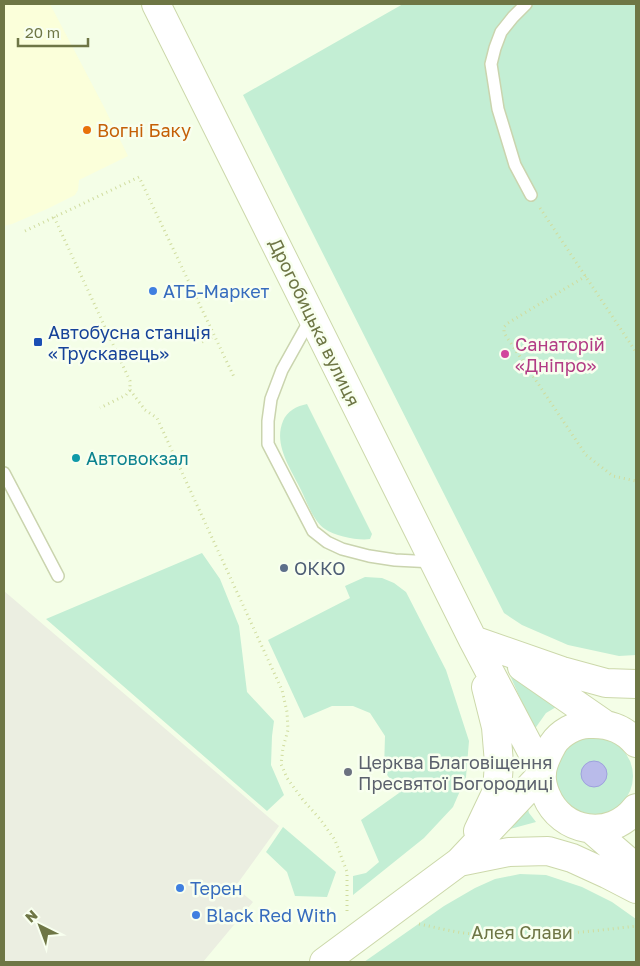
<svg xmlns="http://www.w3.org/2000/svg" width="640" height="966" font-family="'Golos Text',sans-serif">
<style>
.commercial{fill:#fbffda}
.industrial{fill:#ebeee1}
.green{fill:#c3eed4}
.water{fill:#b9bbea;stroke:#9ea1dd}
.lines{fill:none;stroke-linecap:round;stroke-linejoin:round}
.lane-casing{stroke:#cad4ae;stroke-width:14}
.secondary-casing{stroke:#ccd8aa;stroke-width:30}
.path{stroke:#d0dc9e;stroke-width:3;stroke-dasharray:1 4;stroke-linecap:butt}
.lane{stroke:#fff;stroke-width:11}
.secondary{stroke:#fff;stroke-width:28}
.food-dot{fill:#e8710a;stroke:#f8ffef;stroke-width:2}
.shop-dot{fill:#3f7fe0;stroke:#f8ffef;stroke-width:2}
.transit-dot{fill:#1a4fb4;stroke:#f8ffef;stroke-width:2}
.hotel-dot{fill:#d1479c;stroke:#f8ffef;stroke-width:2}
.culture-dot{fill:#0f9aa8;stroke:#f8ffef;stroke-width:2}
.service-dot{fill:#5c6f8a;stroke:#f8ffef;stroke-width:2}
.worship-dot{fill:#6b7280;stroke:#f8ffef;stroke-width:2}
.labels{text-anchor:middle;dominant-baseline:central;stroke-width:5;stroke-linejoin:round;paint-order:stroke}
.food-label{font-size:18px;fill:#c56008;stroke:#f8ffef;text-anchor:start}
.shop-label{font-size:18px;fill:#366cbe;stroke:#f8ffef;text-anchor:start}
.street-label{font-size:18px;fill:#6e7645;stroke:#f8ffef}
.transit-label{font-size:18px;fill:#164399;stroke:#f8ffef;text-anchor:start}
.hotel-label{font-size:18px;fill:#b23c85;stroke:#f8ffef;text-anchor:start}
.culture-label{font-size:18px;fill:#0d838f;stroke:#f8ffef;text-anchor:start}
.service-label{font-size:18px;fill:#4e5e75;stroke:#f8ffef;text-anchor:start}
.worship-label{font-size:18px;fill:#5b616d;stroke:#f8ffef;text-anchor:start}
</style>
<rect width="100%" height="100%" fill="#f4fee7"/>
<!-- commercial -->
<path class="commercial" d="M 4,4 L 50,4 L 104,107 L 128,156 L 79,180 L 78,190 L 75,195 L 47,209 L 12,224 L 4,226 Z"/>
<!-- industrial -->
<path class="industrial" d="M 4,591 L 279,826 L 235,887 L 253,902 L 203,962 L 4,962 Z"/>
<!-- green -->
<path class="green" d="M 403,4 L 636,4 L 636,655 L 619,656 L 568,645 L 522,625 L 504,613 L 243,95 Z
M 307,404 L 372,534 L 370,539 C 359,541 335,536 325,529 C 313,521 307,502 301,490 C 291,469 273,445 283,421 C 287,411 297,406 307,404 Z
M 202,553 L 220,579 L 239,626 L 247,692 L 274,721 L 272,736 L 271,765 L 284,795 L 267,811 L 46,619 Z
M 365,577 L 382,578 L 394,583 L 406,592 L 446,670 L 469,741 L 466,777 L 453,807 L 424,838 L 353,895 L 353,876 L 366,873 L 379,862 L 361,820 L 399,793 L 384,770 L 385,736 L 370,713 L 353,706 L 332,706 L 304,718 L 268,640 L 350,598 L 345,586 Z
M 505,664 L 563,703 L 546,713 L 534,730 Z
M555 776a39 39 0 1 1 78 0a39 39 0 1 1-78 0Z
M 526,802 L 529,813 L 536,822 L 502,831 Z
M 283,827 L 336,872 L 327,897 L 295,896 L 287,872 L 266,852 Z
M 520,874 L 546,875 L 582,887 L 612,902 L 636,919 L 636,962 L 364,962 L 444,906 L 475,888 L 495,879 Z"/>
<!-- water -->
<path class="water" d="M581 774a13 13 0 1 1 26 0a13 13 0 1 1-26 0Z"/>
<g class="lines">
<defs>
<path id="lane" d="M 526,4 L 513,17 L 501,32 L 495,48 L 491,64 L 498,109 L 515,165 L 531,195
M 311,318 L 282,370 L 271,399 L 268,421 L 268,444 L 313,531 L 327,542 L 342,549 L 369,556 L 395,560 L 434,562
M 4,473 L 58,576"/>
<path id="secondary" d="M 156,4 L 473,640 L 542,771
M 473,640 L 562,671 L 606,683 L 636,684
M 522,667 L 603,723
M 636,743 C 624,728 608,723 589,724 C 576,724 560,733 553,744 C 548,753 543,762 542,772 C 541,780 543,788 546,795 C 561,833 611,841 636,808
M 591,829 L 636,868
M 478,831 L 497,791 L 499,763 L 496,727 L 486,687
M 459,862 L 509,852 L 548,851 L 572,858 L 607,874 L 636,889
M 324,962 L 459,862 L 542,774"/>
</defs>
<!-- lane casing -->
<use href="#lane" class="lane-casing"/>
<!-- secondary casing -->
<use href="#secondary" class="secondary-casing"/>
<!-- path -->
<path class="path" d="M 540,208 L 636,352
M 54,217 L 130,381 L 130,390 L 126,395 L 100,408
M 25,231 L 139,177 L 235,379
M 586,276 L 508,323 L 504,327 L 504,333 L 586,455 L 613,476 L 636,481
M 202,342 L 214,336
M 130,390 L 145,410 L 157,418 L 282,690 L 287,712 L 288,730 L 283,748 L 281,764 L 287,778 L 303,800 L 320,819 L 335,840 L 347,872 L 347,914
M 419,924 C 434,927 449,931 464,933 C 522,939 579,933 636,926"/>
<!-- lane -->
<use href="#lane" class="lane"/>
<!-- secondary -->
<use href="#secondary" class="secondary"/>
</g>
<!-- markers -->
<circle class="food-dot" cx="87" cy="130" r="5"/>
<g class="shop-dot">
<circle cx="153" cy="291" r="5"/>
<circle cx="180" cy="888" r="5"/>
<circle cx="196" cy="915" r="5"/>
</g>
<rect class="transit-dot" x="33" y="337" width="10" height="10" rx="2.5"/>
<circle class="hotel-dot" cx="505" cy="354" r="5"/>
<circle class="culture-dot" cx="76" cy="458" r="5"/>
<circle class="service-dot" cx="284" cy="568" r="5"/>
<circle class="worship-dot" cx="348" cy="772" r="5"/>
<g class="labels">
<!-- food labels -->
<g class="food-label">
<text x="97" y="130">Вогні Баку</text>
</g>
<!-- shop labels -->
<g class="shop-label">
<text x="163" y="291">АТБ-Маркет</text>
<text x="190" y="888">Терен</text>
<text x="206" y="915">Black Red With</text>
</g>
<!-- street labels -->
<g class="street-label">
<text transform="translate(315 322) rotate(64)">Дрогобицька вулиця</text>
<text x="522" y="932">Алея Слави</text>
</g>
<!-- transit labels -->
<g class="transit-label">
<text x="48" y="332">Автобусна станція<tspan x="48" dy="21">«Трускавець»</tspan></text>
</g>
<!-- hotel labels -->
<g class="hotel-label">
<text x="515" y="344">Санаторій<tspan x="515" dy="21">«Дніпро»</tspan></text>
</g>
<!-- culture labels -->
<g class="culture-label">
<text x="86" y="458">Автовокзал</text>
</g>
<!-- service labels -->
<g class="service-label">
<text x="294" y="568">ОККО</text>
</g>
<!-- worship labels -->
<g class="worship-label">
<text x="358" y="762">Церква Благовіщення<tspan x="358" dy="21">Пресвятої Богородиці</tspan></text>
</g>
</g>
<!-- border -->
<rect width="640" height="966" fill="none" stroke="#6e7645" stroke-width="10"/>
<!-- north arrow -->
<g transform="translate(40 926) rotate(318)" stroke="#f8ffef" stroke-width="4" paint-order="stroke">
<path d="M0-4L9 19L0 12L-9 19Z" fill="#6e7645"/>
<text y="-8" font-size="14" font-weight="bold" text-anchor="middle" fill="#6e7645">N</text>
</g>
<!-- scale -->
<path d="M18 38v8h70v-8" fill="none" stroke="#6e7645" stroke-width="2.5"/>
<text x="25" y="38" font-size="15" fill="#6e7645" stroke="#f8ffef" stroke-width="4" paint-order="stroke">20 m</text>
</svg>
